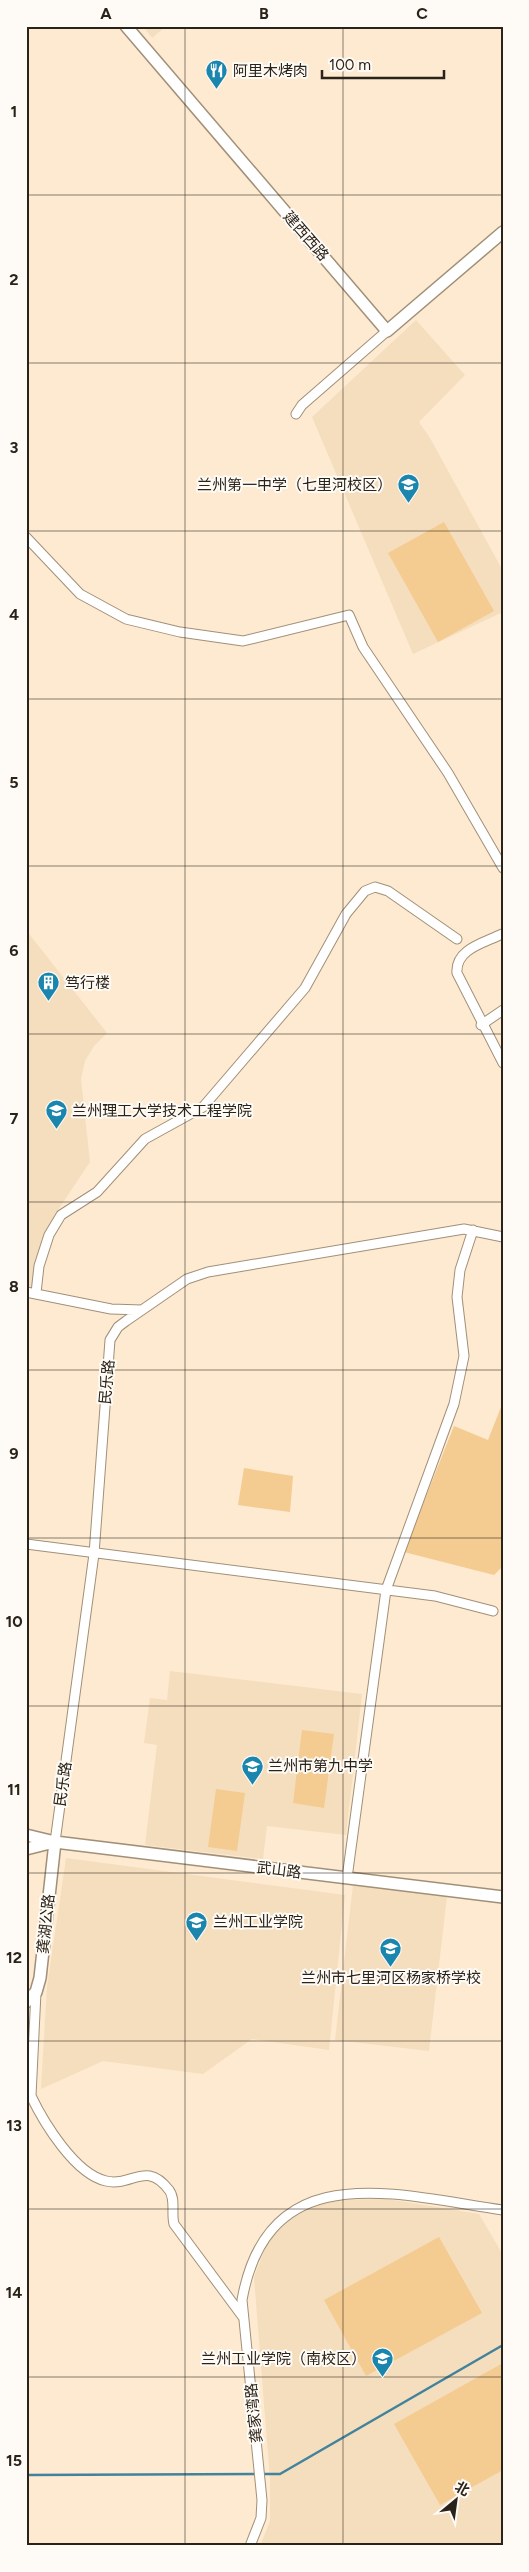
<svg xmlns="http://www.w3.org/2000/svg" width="529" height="2572" font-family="Figtree,'Noto Sans SC',sans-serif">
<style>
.built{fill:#f5debe}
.green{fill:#f4cb90}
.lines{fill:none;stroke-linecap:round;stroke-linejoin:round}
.stream{stroke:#41839d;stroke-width:2.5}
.street-casing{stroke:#a19078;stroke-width:11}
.secondary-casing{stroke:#a19078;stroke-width:14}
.street{stroke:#fff;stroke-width:9}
.secondary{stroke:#fff;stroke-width:11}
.grid{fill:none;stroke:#2a2319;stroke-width:1;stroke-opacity:0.55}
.labels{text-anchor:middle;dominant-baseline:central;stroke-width:4;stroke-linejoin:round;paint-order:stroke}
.poi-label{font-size:15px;fill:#2a2319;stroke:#fefaf5;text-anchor:start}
.street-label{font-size:15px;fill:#2a2319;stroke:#fefaf5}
.neatline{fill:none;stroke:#2a2319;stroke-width:2}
.grid-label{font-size:16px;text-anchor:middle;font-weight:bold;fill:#2a2319}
</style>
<rect width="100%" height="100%" fill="#fdead0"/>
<!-- built -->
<path class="built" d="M 143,26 L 166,26 L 152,38 Z
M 416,320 L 465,375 L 419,422 L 430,438 L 503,571 L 503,612 L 413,654 L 312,417 Z
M 26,930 L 107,1033 L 94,1046 L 85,1061 L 81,1079 L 90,1162 L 54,1216 L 41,1263 L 42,1291 L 26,1289 Z
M 170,1671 L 362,1694 L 346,1835 L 267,1826 L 263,1859 L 145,1845 L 157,1745 L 144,1743 L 150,1698 L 167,1700 Z
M 66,1858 L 345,1895 L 329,2050 L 252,2039 L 203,2074 L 103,2061 L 41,2089 L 47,1987 Z
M 353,1885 L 447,1896 L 429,2051 L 335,2040 Z
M 387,2199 L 479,2214 L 503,2255 L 503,2546 L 260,2546 L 270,2521 L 270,2480 L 254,2277 L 267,2243 L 290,2217 L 330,2200 Z"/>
<!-- green -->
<path class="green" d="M 444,522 L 494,611 L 438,642 L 388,553 Z
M 503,1402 L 503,1566 L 494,1575 L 404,1552 L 454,1426 L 488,1440 Z
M 244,1468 L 293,1476 L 290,1512 L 238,1505 Z
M 302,1730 L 334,1734 L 324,1808 L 293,1803 Z
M 216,1789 L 245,1793 L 237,1851 L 208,1847 Z
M 439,2237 L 482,2313 L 366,2376 L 324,2300 Z
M 503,2363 L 503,2470 L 440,2505 L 394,2424 Z"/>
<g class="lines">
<!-- stream -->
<path class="stream" d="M 263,2474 L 280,2474 L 503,2345
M 26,2475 L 257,2474"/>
<defs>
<path id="street" d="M 296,414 L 302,405 L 387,331
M 26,537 L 80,594 L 126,619 L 180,632 L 243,641 L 349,615 L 363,647 L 448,773 L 503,868
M 502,934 C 484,943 455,949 457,973 L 503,1063
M 481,1025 L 503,1010
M 26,1292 L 111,1309 L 142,1310
M 36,1293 L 39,1266 L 49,1235 L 61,1215 L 97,1192 L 145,1139 L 203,1107 L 305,988 L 346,914 L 365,891 L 375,887 L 388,891 L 457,939
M 26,1544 L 435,1596 L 493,1611
M 55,1842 L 94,1554 L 110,1340 L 118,1327 L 126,1321 L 187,1279 L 208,1272 L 464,1229 L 503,1237
M 347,1878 L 386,1590 L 454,1404 L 464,1356 L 457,1297 L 460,1270 L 473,1230
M 36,1992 L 31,2096 C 44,2123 75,2174 106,2181 C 132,2187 146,2160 169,2190 C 176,2199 171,2213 174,2224 L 243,2317
M 250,2546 L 261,2518 L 262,2500 L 242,2300 C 268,2154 397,2195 503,2210"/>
<path id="secondary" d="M 126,26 L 387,331 L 503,232
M 26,1835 L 55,1842 L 503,1897
M 26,1849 L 54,1842
M 26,2002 L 36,1992 L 40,1978 L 55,1842"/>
</defs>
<!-- street casing -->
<use href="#street" class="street-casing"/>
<!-- secondary casing -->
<use href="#secondary" class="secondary-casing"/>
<!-- street -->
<use href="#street" class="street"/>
<!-- secondary -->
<use href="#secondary" class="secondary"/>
</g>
<!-- grid -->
<path class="grid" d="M 185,26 L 185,2546M 343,26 L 343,2546M 26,195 L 503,195M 26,363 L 503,363M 26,531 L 503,531M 26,699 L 503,699M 26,866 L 503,866M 26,1034 L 503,1034M 26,1202 L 503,1202M 26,1370 L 503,1370M 26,1538 L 503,1538M 26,1706 L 503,1706M 26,1873 L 503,1873M 26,2041 L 503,2041M 26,2209 L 503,2209M 26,2377 L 503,2377"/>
<!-- icons -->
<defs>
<symbol id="restaurant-pin" viewBox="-11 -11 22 30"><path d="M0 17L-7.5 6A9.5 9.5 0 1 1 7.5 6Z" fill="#1a86ad" stroke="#fefaf5"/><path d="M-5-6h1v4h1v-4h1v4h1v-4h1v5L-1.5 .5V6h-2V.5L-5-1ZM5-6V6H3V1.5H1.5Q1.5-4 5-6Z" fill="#fff"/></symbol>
<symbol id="school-pin" viewBox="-11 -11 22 30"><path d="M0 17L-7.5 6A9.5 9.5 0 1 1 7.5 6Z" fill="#1a86ad" stroke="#fefaf5"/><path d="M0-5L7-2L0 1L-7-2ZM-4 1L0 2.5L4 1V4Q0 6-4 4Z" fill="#fff"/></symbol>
<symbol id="building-pin" viewBox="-11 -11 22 30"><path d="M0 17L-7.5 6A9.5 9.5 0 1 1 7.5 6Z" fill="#1a86ad" stroke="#fefaf5"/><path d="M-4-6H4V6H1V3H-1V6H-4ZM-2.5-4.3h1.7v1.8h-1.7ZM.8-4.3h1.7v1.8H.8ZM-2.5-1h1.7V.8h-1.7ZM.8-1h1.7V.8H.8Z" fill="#fff"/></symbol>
<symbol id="university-pin" viewBox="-11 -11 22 30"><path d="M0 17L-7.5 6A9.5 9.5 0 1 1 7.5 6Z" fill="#1a86ad" stroke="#fefaf5"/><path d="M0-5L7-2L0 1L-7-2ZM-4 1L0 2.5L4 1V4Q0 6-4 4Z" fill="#fff"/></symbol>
</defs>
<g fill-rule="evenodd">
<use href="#restaurant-pin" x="204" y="58" width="25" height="34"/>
<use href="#school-pin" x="396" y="472" width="25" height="34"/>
<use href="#building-pin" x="36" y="970" width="25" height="34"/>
<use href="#university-pin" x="44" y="1098" width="25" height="34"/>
<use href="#school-pin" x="240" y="1754" width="25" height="34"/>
<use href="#school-pin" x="184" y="1910" width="25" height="34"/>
<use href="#school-pin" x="378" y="1936" width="25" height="34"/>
<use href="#university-pin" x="370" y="2346" width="25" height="34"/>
</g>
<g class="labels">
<!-- poi labels -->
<g class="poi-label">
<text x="233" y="71">阿里木烤肉</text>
<text x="392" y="485" text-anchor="end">兰州第一中学（七里河校区）</text>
<text x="65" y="983">笃行楼</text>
<text x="72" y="1111">兰州理工大学技术工程学院</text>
<text x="268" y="1766">兰州市第九中学</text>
<text x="213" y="1922">兰州工业学院</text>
<text x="391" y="1978" text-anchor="middle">兰州市七里河区杨家桥学校</text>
<text x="366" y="2359" text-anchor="end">兰州工业学院（南校区）</text>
</g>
<!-- street labels -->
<g class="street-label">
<text transform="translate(306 236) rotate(49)">建西西路</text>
<text transform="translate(107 1382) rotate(-85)">民乐路</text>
<text transform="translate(63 1784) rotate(-82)">民乐路</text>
<text transform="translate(279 1870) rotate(7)">武山路</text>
<text transform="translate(46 1924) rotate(-84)">龚湖公路</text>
<text transform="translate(254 2413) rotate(-96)">龚家湾路</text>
</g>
</g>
<!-- border -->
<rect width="529" height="2572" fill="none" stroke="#fefaf5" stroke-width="55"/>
<!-- north arrow -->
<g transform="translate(456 2500) rotate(29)" stroke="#fefaf5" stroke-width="4" paint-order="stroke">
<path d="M0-4L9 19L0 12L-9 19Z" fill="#2a2319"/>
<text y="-8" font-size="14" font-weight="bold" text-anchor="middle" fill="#2a2319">北</text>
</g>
<!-- scale -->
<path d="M322 70v8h122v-8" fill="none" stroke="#2a2319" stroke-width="2.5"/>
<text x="329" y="70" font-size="15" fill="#2a2319" stroke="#fefaf5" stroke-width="4" paint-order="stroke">100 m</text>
<rect x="28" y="28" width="474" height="2516" class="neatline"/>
<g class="grid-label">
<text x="106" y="19">A</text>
<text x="264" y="19">B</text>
<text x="422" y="19">C</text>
<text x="14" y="117">1</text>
<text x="14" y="285">2</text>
<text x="14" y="453">3</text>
<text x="14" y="620">4</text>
<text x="14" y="788">5</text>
<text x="14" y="956">6</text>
<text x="14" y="1124">7</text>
<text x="14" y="1292">8</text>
<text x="14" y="1459">9</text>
<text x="14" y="1627">10</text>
<text x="14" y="1795">11</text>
<text x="14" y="1963">12</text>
<text x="14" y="2131">13</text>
<text x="14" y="2298">14</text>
<text x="14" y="2466">15</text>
</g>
</svg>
